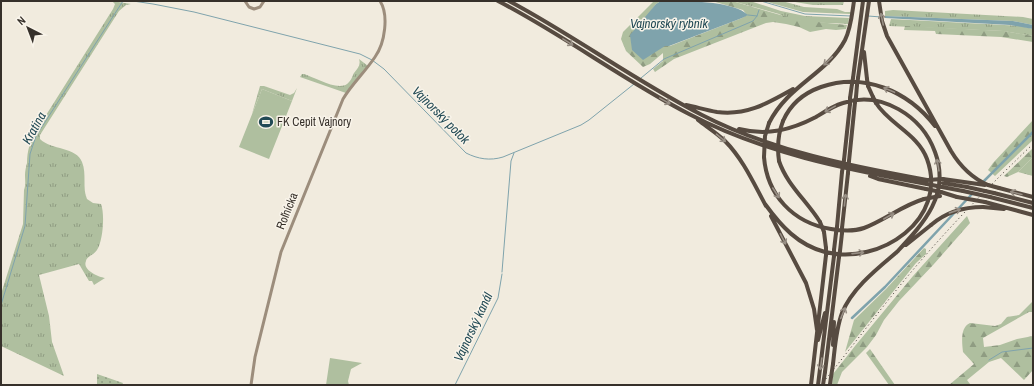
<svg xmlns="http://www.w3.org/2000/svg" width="1034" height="386" font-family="'Archivo Narrow',sans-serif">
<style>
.grass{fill:url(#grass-tufts)}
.forest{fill:url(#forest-firs)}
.park{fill:url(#park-dots)}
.garden{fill:#afbf9f}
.water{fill:#7fa3ac}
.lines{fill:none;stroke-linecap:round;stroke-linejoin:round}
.stream{stroke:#7fa3ac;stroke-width:1}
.canal{stroke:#7fa3ac;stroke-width:2.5}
.secondary{stroke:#9c8d7c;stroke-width:3}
.highway{stroke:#574b41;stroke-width:4}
.rail{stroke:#36302a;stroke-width:1;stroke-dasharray:1 3;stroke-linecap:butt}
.highway-bridge{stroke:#574b41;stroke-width:4}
.oneway{stroke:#988f85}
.labels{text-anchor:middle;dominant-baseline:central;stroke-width:3;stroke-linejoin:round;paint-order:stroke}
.poi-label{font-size:12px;fill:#36302a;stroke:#f9f4ea;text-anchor:start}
.street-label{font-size:12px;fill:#36302a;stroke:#f9f4ea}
.water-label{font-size:13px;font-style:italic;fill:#224a55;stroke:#f9f4ea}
</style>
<defs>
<pattern id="grass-tufts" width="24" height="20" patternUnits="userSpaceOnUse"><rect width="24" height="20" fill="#afbf9f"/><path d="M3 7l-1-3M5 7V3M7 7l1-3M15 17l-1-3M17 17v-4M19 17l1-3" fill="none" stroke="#8f9c82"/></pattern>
<pattern id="forest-firs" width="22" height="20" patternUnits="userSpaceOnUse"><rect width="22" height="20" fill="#afbf9f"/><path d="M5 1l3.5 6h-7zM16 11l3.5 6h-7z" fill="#8f9c82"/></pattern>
<pattern id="park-dots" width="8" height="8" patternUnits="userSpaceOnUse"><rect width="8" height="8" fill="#afbf9f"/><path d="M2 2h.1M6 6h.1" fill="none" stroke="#8f9c82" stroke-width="1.8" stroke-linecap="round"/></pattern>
</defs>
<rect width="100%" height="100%" fill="#f1ebde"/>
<!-- grass -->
<path class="grass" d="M 112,1 L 131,4 L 126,5 L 119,11 L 40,135 L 40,139 C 51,150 77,147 82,162 C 87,174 82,188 87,199 L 93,203 L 101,204 C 105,214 103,241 97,250 C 94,255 87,256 86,261 C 82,270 98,277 105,278 L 94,285 L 92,281 L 89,281 L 79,264 L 39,275 L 49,316 L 52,342 L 64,376 L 1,346 L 1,294 L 23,224 L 24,190 C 26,184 25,181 25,175 C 25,171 26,167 27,163 C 27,151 30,141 36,131 L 113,9 L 115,4 Z
M 732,1 L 750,1 L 781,11 L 805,16 L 849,18 L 848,24 C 826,22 799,25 779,14 Z
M 764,1 L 782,1 L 804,7 L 837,9 L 845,12 L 851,12 L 850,14 L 803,12 Z
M 795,1 L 844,1 L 843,5 L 813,5 L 795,2 Z
M 893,10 L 1023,17 L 1033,19 L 1033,25 L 1013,21 L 885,16 L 885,11 Z
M 891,19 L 1021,26 L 1033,29 L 1033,36 L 1003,31 L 889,26 Z
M 359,59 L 368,66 L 346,93 L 300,77 L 302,74 L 304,74 C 314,77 337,91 347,84 C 351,81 352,77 354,73 C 358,68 361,65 359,59 Z
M 260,86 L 264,86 L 290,95 L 294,93 L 297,88 L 292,101 L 262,89 L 252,114 Z
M 1033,157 L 1033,176 L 1018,172 Z"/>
<!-- forest -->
<path class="forest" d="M 654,1 L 661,1 L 656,4 L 645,19 L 665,46 L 670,46 L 742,18 L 747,15 L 743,10 L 712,1 L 732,1 L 798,20 L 847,25 L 846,29 L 836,30 L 826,29 L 810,32 L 799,27 L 786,24 L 773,22 L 766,23 L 674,59 L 655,72 L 653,69 L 663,61 L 663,53 L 650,64 L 643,67 L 626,51 L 621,39 L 623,32 Z
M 905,26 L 1004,31 L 1033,36 L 1033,42 L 1001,37 L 936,34 L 935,31 L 904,30 Z
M 1033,120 L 1033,140 L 995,176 L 988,170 L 993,163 Z
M 1033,148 L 1033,157 L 1018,172 L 1007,177 L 1004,176 Z
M 967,216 L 970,223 L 934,264 L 899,301 L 884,320 L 876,335 L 867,347 L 842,372 L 837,385 L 832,385 L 833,374 L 855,346 L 913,276 Z
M 924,248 L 926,249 L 926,254 L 916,263 L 845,352 L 854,320 L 886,289 Z
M 1033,301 L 1033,312 L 1029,312 L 983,338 L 984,347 L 1000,345 L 1017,339 L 1033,336 L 1033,370 L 1024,380 L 1001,358 L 989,362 L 967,380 L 970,384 L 969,385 L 949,385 L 974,364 L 963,352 C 962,343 960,327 970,323 L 995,326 L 1001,324 L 1007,317 L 1019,315 Z
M 870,349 L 895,385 L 889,385 L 866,353 Z"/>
<!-- park -->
<path class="park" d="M 97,374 L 123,383 L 122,385 L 97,385 Z"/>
<!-- garden -->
<path class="garden" d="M 262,89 L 292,101 L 269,159 L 239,147 Z
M 330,358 L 362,363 L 351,369 L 348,381 L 349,385 L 326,385 Z"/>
<!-- water -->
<path class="water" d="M 661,1 C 684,1 732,0 748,15 L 742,18 L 669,46 L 665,46 L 643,60 L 632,50 L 630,35 L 656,4 Z
M 885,16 L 1013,21 L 1033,25 L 1033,29 L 1010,25 L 885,18 Z"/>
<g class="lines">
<!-- stream -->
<path class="stream" d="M 133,1 L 153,4 L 194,12 L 360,54 L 372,60 L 384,69 L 466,153 C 478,159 490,161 503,157 L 581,125 L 589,120 L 634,84
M 761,1 L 805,14 L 851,16
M 748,15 L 757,16
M 868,16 L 881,17
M 641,78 L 664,59 L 753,21 L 757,16 L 759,10
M 502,272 L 511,161 L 514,153
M 1,305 L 25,226 L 30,154 L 36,136 L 123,1
M 989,360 L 1002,352 L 1033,348
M 455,385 L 498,298 L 502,274"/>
<!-- canal -->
<path class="canal" d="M 982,183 L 1033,132
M 852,318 L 885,287 L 972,194"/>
<!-- secondary -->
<path class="secondary" d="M 245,1 L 249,7 L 254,9 L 260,7 L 264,1
M 251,385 L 255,357 L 281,252 L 343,99 C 352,84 365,72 375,57 C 385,43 389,15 380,1"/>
<!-- highway -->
<path class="highway" d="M 498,1 C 564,35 623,80 689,114 C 763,153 845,169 927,184
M 509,1 C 575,36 635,81 702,115 C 772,151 850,166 927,180
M 879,1 L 882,21 L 887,36 L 951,151 C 960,166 972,178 988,185
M 864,52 L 867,79
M 853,78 L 863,1
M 858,78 L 869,1
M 868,86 L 873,97
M 856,97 L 857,85
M 850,98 L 852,84
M 686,105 C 696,107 706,110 717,112 C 747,116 768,103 793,89
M 698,120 C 707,127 717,133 725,141 C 743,159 754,184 766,206
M 783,121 C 790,105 804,93 821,87 C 864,72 908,91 935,126
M 769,123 C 788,85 827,74 845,40 C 851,28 852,14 854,1
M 739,129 C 767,136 791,130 816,117 C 824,112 833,106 843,103 C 881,90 922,116 935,152 C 951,195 923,224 896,253
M 764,157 C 767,195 793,223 831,229 C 842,231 853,232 864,228 C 885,220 903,205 924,199
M 844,160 L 850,104
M 779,161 C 787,185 807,201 820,222
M 849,161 L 855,102
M 870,176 L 878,179 L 926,189
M 943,179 L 985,185
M 943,183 L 967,187
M 942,187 L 963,191
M 999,188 L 1033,197
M 941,192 L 957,197
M 994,193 L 1033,203
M 990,197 L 1033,208
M 985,202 L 1033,215
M 765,204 C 781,226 798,245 825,252 C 880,266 949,219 927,159 C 918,134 889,124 876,103
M 983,207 L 1004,209
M 771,216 L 806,283 L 814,309 L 817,330
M 837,227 L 842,172
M 842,228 L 848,173
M 824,232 L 826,248
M 906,245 L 931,225
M 834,250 L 836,233
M 840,251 L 842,233
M 818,340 L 825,313
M 833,345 L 834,322
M 833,364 C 835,347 836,329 842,313 C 852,288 878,268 898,251
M 825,372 L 839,257
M 811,385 L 826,255
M 818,385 L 834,256"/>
<!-- rail -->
<path class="rail" d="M 821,385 C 852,347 881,308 912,271 C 950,226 991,184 1033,144"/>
<!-- highway-bridge -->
<path class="highway-bridge" d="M 867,79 L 868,86
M 852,84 L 853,78
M 857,85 L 858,78
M 873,97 L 876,103
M 855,102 L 856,97
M 850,104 L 850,98
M 764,157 L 765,136 L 769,123
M 779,161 C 777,147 778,134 783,121
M 842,172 L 844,160
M 848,173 L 849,161
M 927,180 L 943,179
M 927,184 L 942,187
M 988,185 L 999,188
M 967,187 L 994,193
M 926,189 L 941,192
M 963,191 L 990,197
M 957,197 L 985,202
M 924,199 L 940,196
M 820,222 L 824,232
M 931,225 C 946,212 963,207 983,207
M 836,233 L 837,227
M 842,233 L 842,228
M 826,255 L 826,248
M 834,256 L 834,250
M 839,257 L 840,251
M 830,384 L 833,364
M 823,385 L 825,372"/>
</g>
<!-- one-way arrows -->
<defs><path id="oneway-shaft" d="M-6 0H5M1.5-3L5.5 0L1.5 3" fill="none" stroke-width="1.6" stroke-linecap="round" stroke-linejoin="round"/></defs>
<g class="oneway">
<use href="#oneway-shaft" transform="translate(882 19) rotate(-102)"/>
<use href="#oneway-shaft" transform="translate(568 42) rotate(32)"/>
<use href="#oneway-shaft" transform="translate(828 61) rotate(136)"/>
<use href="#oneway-shaft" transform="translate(889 90) rotate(-157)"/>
<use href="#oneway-shaft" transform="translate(665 101) rotate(29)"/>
<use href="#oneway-shaft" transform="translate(830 109) rotate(151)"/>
<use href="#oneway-shaft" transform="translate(721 138) rotate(40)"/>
<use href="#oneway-shaft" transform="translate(938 165) rotate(-99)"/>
<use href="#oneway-shaft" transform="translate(776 193) rotate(57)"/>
<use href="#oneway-shaft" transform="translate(1016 193) rotate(-166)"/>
<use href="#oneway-shaft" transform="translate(845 200) rotate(-84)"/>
<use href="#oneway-shaft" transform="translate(955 211) rotate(-19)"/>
<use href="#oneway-shaft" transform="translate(889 216) rotate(-30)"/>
<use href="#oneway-shaft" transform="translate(783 239) rotate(63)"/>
<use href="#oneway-shaft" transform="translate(858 253) rotate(-6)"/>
<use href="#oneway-shaft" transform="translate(843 313) rotate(-68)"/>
<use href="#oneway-shaft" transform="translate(821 364) rotate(98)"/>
</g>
<!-- icons -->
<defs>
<symbol id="stadium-bare" viewBox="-9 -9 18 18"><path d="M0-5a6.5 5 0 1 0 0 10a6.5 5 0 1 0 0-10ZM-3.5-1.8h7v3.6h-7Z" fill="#224a55" stroke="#f9f4ea" stroke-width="2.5" paint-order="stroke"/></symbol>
</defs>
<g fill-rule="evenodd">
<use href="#stadium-bare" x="256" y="112" width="20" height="20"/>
</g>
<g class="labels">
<!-- poi labels -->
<g class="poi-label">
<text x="277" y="122">FK Cepit Vajnory</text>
</g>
<!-- street labels -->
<g class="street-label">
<text transform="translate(287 211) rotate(-68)">Roľnícka</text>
</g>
<!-- water labels -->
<g class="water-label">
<text x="669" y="23">Vajnorský rybník</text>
<text transform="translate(441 115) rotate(45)">Vajnorský potok</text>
<text transform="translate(34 128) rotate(-61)">Kratina</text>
<text transform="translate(473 327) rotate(-65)">Vajnorský kanál</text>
</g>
</g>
<!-- border -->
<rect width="1034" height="386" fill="none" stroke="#36302a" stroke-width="4"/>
<!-- north arrow -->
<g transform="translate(28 28) rotate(318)" stroke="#f9f4ea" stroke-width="3" paint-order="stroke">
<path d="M0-3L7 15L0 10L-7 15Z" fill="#36302a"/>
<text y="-6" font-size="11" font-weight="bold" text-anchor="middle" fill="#36302a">N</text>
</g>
</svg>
